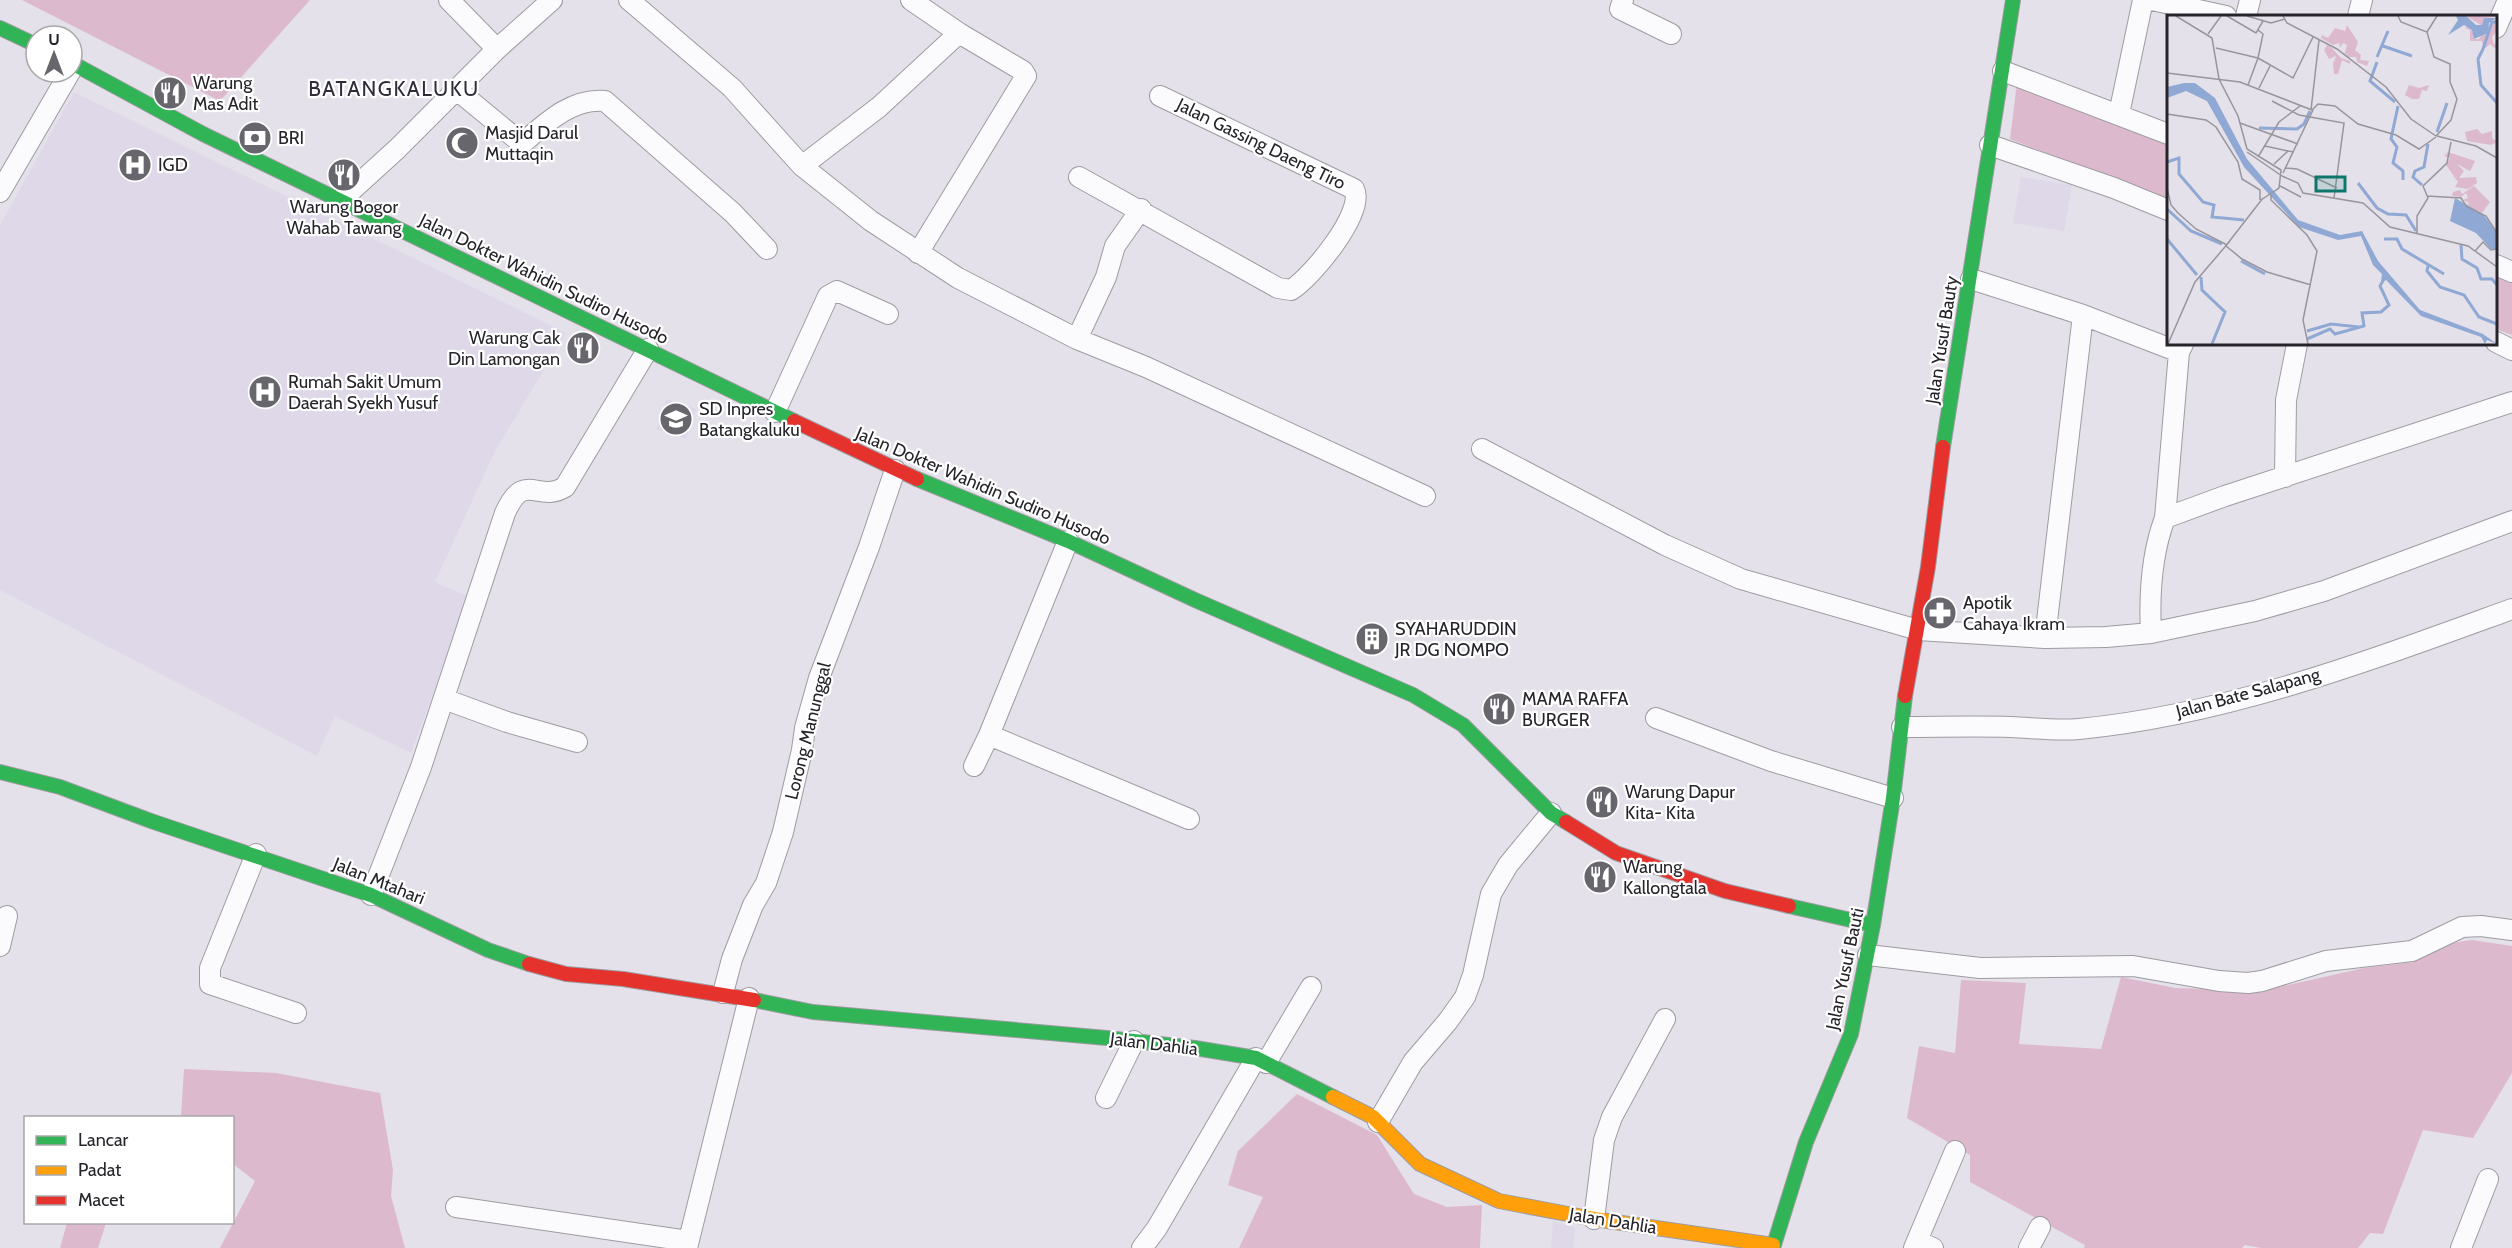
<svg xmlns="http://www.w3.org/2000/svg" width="2512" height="1248" font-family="Cabin,sans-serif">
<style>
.built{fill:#ded8e9}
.green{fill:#ddb9ce}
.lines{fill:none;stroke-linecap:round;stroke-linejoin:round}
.street-casing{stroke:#9e9ca2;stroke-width:22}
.fast-casing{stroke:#9e9ca2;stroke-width:16}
.slow-casing{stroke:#9e9ca2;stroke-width:16}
.jam-casing{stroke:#9e9ca2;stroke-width:16}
.street{stroke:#fbfafc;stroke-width:20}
.fast{stroke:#30b455;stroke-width:14}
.slow{stroke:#ff9f0a;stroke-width:14}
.jam{stroke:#e5322d;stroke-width:14}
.labels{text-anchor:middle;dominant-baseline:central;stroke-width:4.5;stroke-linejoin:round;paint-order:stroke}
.poi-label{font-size:18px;fill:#26242a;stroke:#fff;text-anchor:start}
.street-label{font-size:18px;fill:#26242a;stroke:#fff}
.quarter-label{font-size:21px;letter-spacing:1.5px;fill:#312c39;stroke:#fff}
.inset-river{fill:none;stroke:#8fa9d4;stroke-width:3}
.inset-road{fill:none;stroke:#98959d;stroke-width:1.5}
.view{fill:#0f766e;fill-opacity:0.15;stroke:#0f766e;stroke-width:3}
.inset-edge{fill:none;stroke:#26242a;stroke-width:3}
</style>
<rect width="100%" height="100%" fill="#e4e1ea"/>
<!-- built -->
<path class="built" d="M 74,92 L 566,333 L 495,451 L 435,582 L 469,597 L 411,753 L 335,716 L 317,756 L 0,590 L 0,225 Z
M 2021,177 L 2072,185 L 2064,231 L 2013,223 Z
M 666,399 L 696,409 L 686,439 L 656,429 Z
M 1553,1221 L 1575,1228 L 1573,1248 L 1551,1248 Z"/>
<!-- green -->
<path class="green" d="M 22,0 L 310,0 L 220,101 Z
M 2017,83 L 2168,144 L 2168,201 L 2010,139 Z
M 2496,275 L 2512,282 L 2512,335 L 2496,329 Z
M 2472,940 L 2512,946 L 2512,1073 L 2473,1138 L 2423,1130 L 2383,1234 L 2370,1233 L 2358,1248 L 2261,1248 L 2245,1245 L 2242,1248 L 2084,1248 L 2085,1245 L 1970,1182 L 1970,1155 L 1907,1118 L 1919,1046 L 1955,1053 L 1961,980 L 2026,983 L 2019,1044 L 2101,1049 L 2121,977 L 2175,988 L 2261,991 L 2364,968 L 2414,962 L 2444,944 Z
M 184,1069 L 276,1073 L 380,1093 L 393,1170 L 391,1196 L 405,1248 L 220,1248 L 255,1181 L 233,1164 L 232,1118 L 181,1117 Z
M 1297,1094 L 1377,1135 L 1414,1194 L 1447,1207 L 1482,1205 L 1480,1248 L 1239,1248 L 1263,1197 L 1228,1185 L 1238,1151 Z
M 67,1223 L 106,1223 L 98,1248 L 60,1248 Z"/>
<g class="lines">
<defs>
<path id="street" d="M 449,0 L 497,49
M 629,0 L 732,88 L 802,166 L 879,107 L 959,33 L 911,0
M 1623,0 L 1620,9 L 1671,34
M 2152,0 L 2226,16
M 2246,16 L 2250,0
M 2358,16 L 2362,0
M 2496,28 L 2508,0
M 2003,71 L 2168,134
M 457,90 L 520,142 L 524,142 C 547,122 572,98 605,101 L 733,213 L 767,249
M 2119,114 L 2143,0
M 1990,145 L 2114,188 L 2168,210
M 802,166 L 871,221 L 958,278 L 1077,339 L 1146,367 L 1425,496
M 1079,177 L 1278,288 L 1291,290 C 1311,278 1366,212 1354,189 L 1160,96
M 0,192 L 70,72
M 341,200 L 397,149 L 497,49 L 552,0
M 918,253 L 1026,76 L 1023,71 L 959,33
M 2496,265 L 2512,272
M 1971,279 L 2083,315 L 2179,352 L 2183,344
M 1077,339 L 1106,277 L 1115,246 L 1141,209
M 2496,342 L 2512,350
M 775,412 L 828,296 L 837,291 L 888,314
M 1482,449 L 1665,545 L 1741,579 L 1918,630 L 2045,638 L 2106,637 L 2151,633 L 2255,611 L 2324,591 L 2512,521
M 2285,477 L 2286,400 L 2297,344
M 2165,518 L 2179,352
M 1068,541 L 989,735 L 1189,819
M 2151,633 C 2149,594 2151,555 2165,518 L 2225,496 L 2512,402
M 2045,638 L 2083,315
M 444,699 L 507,722 L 577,742
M 1656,718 L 1771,761 L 1893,798
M 1902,727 C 1939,727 1975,726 2011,727 C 2034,728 2057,731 2079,729 C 2227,715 2374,659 2512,609
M 974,766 L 989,735
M 256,854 L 210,968 L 210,984 L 296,1013
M 371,895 L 421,767 L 505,513 C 525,469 537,504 565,487 L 648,349
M 0,946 L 7,916
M 1868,955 L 1980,968 L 2133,966 L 2219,981 L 2248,983 L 2262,981 L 2326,961 L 2412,951 L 2462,927 L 2481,926 L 2512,930
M 723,993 L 732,959 L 753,905 L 766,883 L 783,832 L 802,750 L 805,728 L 819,678 L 869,547 L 895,470
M 1266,1063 L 1311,987
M 1106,1098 L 1134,1041
M 1378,1122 L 1413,1062 L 1448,1021 L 1465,997 L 1473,975 L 1491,894 L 1508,865 L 1551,813
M 456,1207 L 688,1241
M 1594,1219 L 1604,1140 L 1612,1117 L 1665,1019
M 1917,1241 L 1933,1248
M 687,1248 L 749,998
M 1142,1248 L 1157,1228 L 1256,1058
M 1914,1248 L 1955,1151
M 2029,1248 L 2040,1227
M 2461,1248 L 2488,1179"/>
<path id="fast" d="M 0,28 L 36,45
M 72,63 L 203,134 L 794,421
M 1943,447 L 2013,0
M 917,479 L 1068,541 L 1195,600 L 1413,695 L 1463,725 L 1551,813 L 1566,822
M 0,772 L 60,787 L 151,821 L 371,895 L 488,950 L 529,964
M 1789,906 L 1873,925
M 754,1000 L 813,1012 L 1107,1038 L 1195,1048 L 1256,1058 L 1333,1097
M 1773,1248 L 1806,1142 L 1851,1034 L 1873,925 L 1893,798 L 1905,696"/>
<path id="slow" d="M 1333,1097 L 1373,1117 L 1420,1164 L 1499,1201 L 1594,1219 L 1773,1245"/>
<path id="jam" d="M 794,421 L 917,479
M 1905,696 L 1928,567 L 1943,447
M 1566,822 L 1616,853 L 1725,891 L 1789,906
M 529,964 L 566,974 L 623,979 L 754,1000"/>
</defs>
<!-- street casing -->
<use href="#street" class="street-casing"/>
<!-- fast casing -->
<use href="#fast" class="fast-casing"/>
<!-- slow casing -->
<use href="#slow" class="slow-casing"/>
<!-- jam casing -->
<use href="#jam" class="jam-casing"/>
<!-- street -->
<use href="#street" class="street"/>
<!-- fast -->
<use href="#fast" class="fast"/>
<!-- slow -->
<use href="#slow" class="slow"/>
<!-- jam -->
<use href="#jam" class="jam"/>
</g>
<!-- icons -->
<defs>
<symbol id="restaurant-disc" viewBox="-11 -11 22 22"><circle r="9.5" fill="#68666d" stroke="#fff"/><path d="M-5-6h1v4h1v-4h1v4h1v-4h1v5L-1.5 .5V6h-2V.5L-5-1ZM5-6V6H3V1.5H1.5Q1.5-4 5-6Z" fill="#fff"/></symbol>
<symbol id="bank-disc" viewBox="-11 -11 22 22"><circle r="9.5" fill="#68666d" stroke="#fff"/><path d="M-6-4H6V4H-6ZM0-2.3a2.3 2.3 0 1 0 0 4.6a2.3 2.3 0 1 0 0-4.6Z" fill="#fff"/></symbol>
<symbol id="mosque-disc" viewBox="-11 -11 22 22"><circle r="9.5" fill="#68666d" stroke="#fff"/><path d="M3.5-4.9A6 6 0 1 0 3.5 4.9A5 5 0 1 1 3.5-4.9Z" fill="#fff"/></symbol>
<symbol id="hospital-disc" viewBox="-11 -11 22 22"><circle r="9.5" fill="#68666d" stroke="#fff"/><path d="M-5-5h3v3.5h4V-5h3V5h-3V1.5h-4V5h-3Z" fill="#fff"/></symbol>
<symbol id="school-disc" viewBox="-11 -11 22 22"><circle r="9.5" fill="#68666d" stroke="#fff"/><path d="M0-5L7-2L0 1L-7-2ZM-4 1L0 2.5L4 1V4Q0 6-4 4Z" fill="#fff"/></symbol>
<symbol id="pharmacy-disc" viewBox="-11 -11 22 22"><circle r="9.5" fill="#68666d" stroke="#fff"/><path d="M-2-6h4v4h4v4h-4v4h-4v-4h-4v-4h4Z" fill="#fff"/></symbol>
<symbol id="building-disc" viewBox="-11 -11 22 22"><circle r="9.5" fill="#68666d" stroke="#fff"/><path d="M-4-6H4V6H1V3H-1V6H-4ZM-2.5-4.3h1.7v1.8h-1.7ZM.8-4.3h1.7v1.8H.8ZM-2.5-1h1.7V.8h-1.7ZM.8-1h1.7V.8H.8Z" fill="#fff"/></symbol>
</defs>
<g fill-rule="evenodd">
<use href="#restaurant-disc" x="151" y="74" width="38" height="38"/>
<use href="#bank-disc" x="236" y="119" width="38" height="38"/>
<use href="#mosque-disc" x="443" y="124" width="38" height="38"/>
<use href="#hospital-disc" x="116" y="146" width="38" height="38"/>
<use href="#restaurant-disc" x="325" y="156" width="38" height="38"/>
<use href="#restaurant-disc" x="564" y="329" width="38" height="38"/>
<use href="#hospital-disc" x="246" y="373" width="38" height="38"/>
<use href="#school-disc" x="657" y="400" width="38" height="38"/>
<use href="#pharmacy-disc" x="1921" y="594" width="38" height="38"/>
<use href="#building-disc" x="1353" y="620" width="38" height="38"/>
<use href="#restaurant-disc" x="1480" y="690" width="38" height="38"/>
<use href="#restaurant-disc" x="1583" y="783" width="38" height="38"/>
<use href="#restaurant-disc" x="1581" y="858" width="38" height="38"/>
</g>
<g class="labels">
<!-- poi labels -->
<g class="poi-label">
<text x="193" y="83">Warung<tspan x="193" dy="21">Mas Adit</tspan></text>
<text x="485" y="133">Masjid Darul<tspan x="485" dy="21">Muttaqin</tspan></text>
<text x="278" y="138">BRI</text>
<text x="158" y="165">IGD</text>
<text x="344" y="207" text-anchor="middle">Warung Bogor<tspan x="344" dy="21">Wahab Tawang</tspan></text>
<text x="560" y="338" text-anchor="end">Warung Cak<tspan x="560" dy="21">Din Lamongan</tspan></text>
<text x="288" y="382">Rumah Sakit Umum<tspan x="288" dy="21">Daerah Syekh Yusuf</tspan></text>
<text x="699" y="409">SD Inpres<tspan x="699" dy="21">Batangkaluku</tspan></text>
<text x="1963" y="603">Apotik<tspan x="1963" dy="21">Cahaya Ikram</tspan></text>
<text x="1395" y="629">SYAHARUDDIN<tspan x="1395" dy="21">JR DG NOMPO</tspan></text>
<text x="1522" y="699">MAMA RAFFA<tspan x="1522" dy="21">BURGER</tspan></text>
<text x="1625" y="792">Warung Dapur<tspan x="1625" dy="21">Kita- Kita</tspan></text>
<text x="1623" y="867">Warung<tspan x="1623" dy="21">Kallongtala</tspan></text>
</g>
<!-- street labels -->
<g class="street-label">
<text transform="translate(1261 144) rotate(26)">Jalan Gassing Daeng Tiro</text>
<text transform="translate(544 279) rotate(26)">Jalan Dokter Wahidin Sudiro Husodo</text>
<text transform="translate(1942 340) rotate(-81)">Jalan Yusuf Bauty</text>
<text transform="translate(983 486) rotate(23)">Jalan Dokter Wahidin Sudiro Husodo</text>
<text transform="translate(2248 693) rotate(-15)">Jalan Bate Salapang</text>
<text transform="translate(808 731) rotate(-76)">Lorong Manunggal</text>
<text transform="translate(379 881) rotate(22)">Jalan Mtahari</text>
<text transform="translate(1845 969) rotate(-78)">Jalan Yusuf Bauti</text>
<text transform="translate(1154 1044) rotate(7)">Jalan Dahlia</text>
<text transform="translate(1613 1221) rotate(9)">Jalan Dahlia</text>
</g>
<!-- quarter labels -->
<g class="quarter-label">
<text x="394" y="88">BATANGKALUKU</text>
</g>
</g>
<!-- overview -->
<g transform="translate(2167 15)">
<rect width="330" height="330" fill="#e4e1ea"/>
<path d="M 299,1 L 330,1 L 330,16 L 325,22 L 327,30 L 330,26 L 330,35 L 323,29 L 317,34 L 315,26 L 303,26 L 303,15 L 298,13 L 301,11 L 306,17 L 307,24 L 312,24 L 329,2 L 317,3 L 317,12 ZM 180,10 L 191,27 L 188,35 L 194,40 L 193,45 L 202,46 L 200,51 L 190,47 L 189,42 L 179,42 L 181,38 L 177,41 L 180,30 L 176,28 L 173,33 L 172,28 L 166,30 L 154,23 L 155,20 L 161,23 L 168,13 L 178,16 ZM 161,29 L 174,43 L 183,46 L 183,49 L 175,45 L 171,59 L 167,59 L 166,49 L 169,41 L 162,44 L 157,35 ZM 242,70 L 252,73 L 262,70 L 260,76 L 255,75 L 252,84 L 245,84 L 238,80 ZM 310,114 L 315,119 L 325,116 L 325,123 L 330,127 L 324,130 L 300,126 L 298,117 ZM 281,137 L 308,146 L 303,156 L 290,149 L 297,156 L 292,163 L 309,162 L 310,168 L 301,174 L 288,172 L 291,167 L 279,150 L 283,143 L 277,141 ZM 307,171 L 323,187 L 315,198 L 300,191 L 302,188 L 296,185 L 301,183 L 299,178 L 294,182 L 285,181 L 286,177 L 293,175 L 295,179 Z" fill="#ddb9ce"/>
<path d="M 289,1 L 299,1 L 309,10 L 315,10 L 317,3 L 329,3 L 322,8 L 321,18 L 307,24 L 305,15 L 297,10 L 281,20 L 291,5 ZM 17,68 L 28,68 L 48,83 L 80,144 L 131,205 L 173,220 L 195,216 L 211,246 L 253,295 L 316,319 L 330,329 L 320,325 L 318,329 L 314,322 L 254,301 L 219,265 L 214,267 L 215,259 L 206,250 L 194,221 L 171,225 L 132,212 L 77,152 L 40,86 L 19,76 L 0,83 L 0,72 ZM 288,183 L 316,199 L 330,218 L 330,234 L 324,234 L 309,218 L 283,206 Z" fill="#8fa9d4"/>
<path class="inset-river" d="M 216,31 L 245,41M 316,34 L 311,44 L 314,70 L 330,88M 316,34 L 325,7 L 330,7M 210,42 L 221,16M 210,47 L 203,66 L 228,87M 231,91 L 224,124 L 230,132 L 226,148 L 236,156 L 236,165M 92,113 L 130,114 L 137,109 L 143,96M 270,117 L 280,88M 0,147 L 12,143 L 12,159 L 36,187 L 47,190 L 45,202 L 77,205M 191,168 L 210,193 L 221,199 L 239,200 L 249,216M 255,170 L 246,162 L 248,156 L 257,152 L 261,129M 0,194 L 24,216 L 55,229M 0,224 L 30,260M 217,224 L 230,224 L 235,234 L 277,259M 294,230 L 295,244 L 310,253 L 314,264 L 325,264 L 330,270M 74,246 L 98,259M 261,251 L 260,256 L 273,272 L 297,280 L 312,302 L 330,309M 34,262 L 35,275 L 58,297 L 45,329M 140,316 L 164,309 L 192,312M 140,324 L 163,314 L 168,319 L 197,311 L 195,298 L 214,297 L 222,290 L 213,271 L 217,264"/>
<path class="inset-road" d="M 9,1 L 45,23 L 52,64 L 71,101 L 80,134 L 114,155 L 112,173 L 94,185M 60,1 L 89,18 L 96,6M 80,1 L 104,8 L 118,4M 116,1 L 120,8 L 170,34 L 219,72 L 244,104 L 269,121M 231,1 L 234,7 L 260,17 L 267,42 L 283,49 L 283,67 L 290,84 L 284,105 L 269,121M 91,15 L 96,19 L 91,43 L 126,63 L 146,22M 260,17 L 270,1M 41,19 L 54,1M 49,33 L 91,43 L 81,70M 0,58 L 73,67 L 145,95 L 151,89 L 168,91 L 191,109 L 229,120 L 252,134 L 269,122M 92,73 L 103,51M 105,86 L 132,100 L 177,108 L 167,183M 144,95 L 152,25M 0,99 L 39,105 L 49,112 L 71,147 L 75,164 L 93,175 L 93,185M 73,108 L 131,129M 270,121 L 309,131 L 330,143M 98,131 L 121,136M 80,137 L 115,161M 91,142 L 112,107 L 133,91M 107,149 L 121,136 L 127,137M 118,153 L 130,154 L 170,173M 116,158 L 146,95M 115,161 L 131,168 L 136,178 L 196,188 L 223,212 L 301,231 L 330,252M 113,171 L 134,182M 0,173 L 4,190 L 11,198 L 29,214 L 60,230M 104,180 L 104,185 L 140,220 L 150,236 L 136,305 L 141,329M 260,181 L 294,183 L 300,192 L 319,201 L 330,218M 250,219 L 250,201 L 261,183 L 256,171 L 280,148 L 284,127M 61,228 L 96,183M 59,231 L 75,244 L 100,257 L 144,270M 308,236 L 316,227 L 324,235 L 330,234M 1,329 L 28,267 L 63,226"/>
<path class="view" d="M 149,162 L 178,162 L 178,176 L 149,176 Z"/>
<rect width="330" height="330" class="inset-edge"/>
</g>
<!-- legend -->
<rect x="24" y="1116" width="210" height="108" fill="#ffffff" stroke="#a8a7aa" stroke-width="1.5"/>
<rect x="36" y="1136" width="30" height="9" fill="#30b455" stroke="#a8a7aa" stroke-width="1.5"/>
<text x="78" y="1146" font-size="18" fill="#26242a">Lancar</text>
<rect x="36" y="1166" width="30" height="9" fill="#ff9f0a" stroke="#a8a7aa" stroke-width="1.5"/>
<text x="78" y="1176" font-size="18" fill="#26242a">Padat</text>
<rect x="36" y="1196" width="30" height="9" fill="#e5322d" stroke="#a8a7aa" stroke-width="1.5"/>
<text x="78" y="1206" font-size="18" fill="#26242a">Macet</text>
<!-- north arrow -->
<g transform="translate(54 54)"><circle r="28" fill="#ffffff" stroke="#a8a7aa" stroke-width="1.5"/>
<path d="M0-4.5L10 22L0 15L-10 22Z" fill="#68666d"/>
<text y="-9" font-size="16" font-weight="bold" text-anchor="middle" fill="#26242a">U</text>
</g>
</svg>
